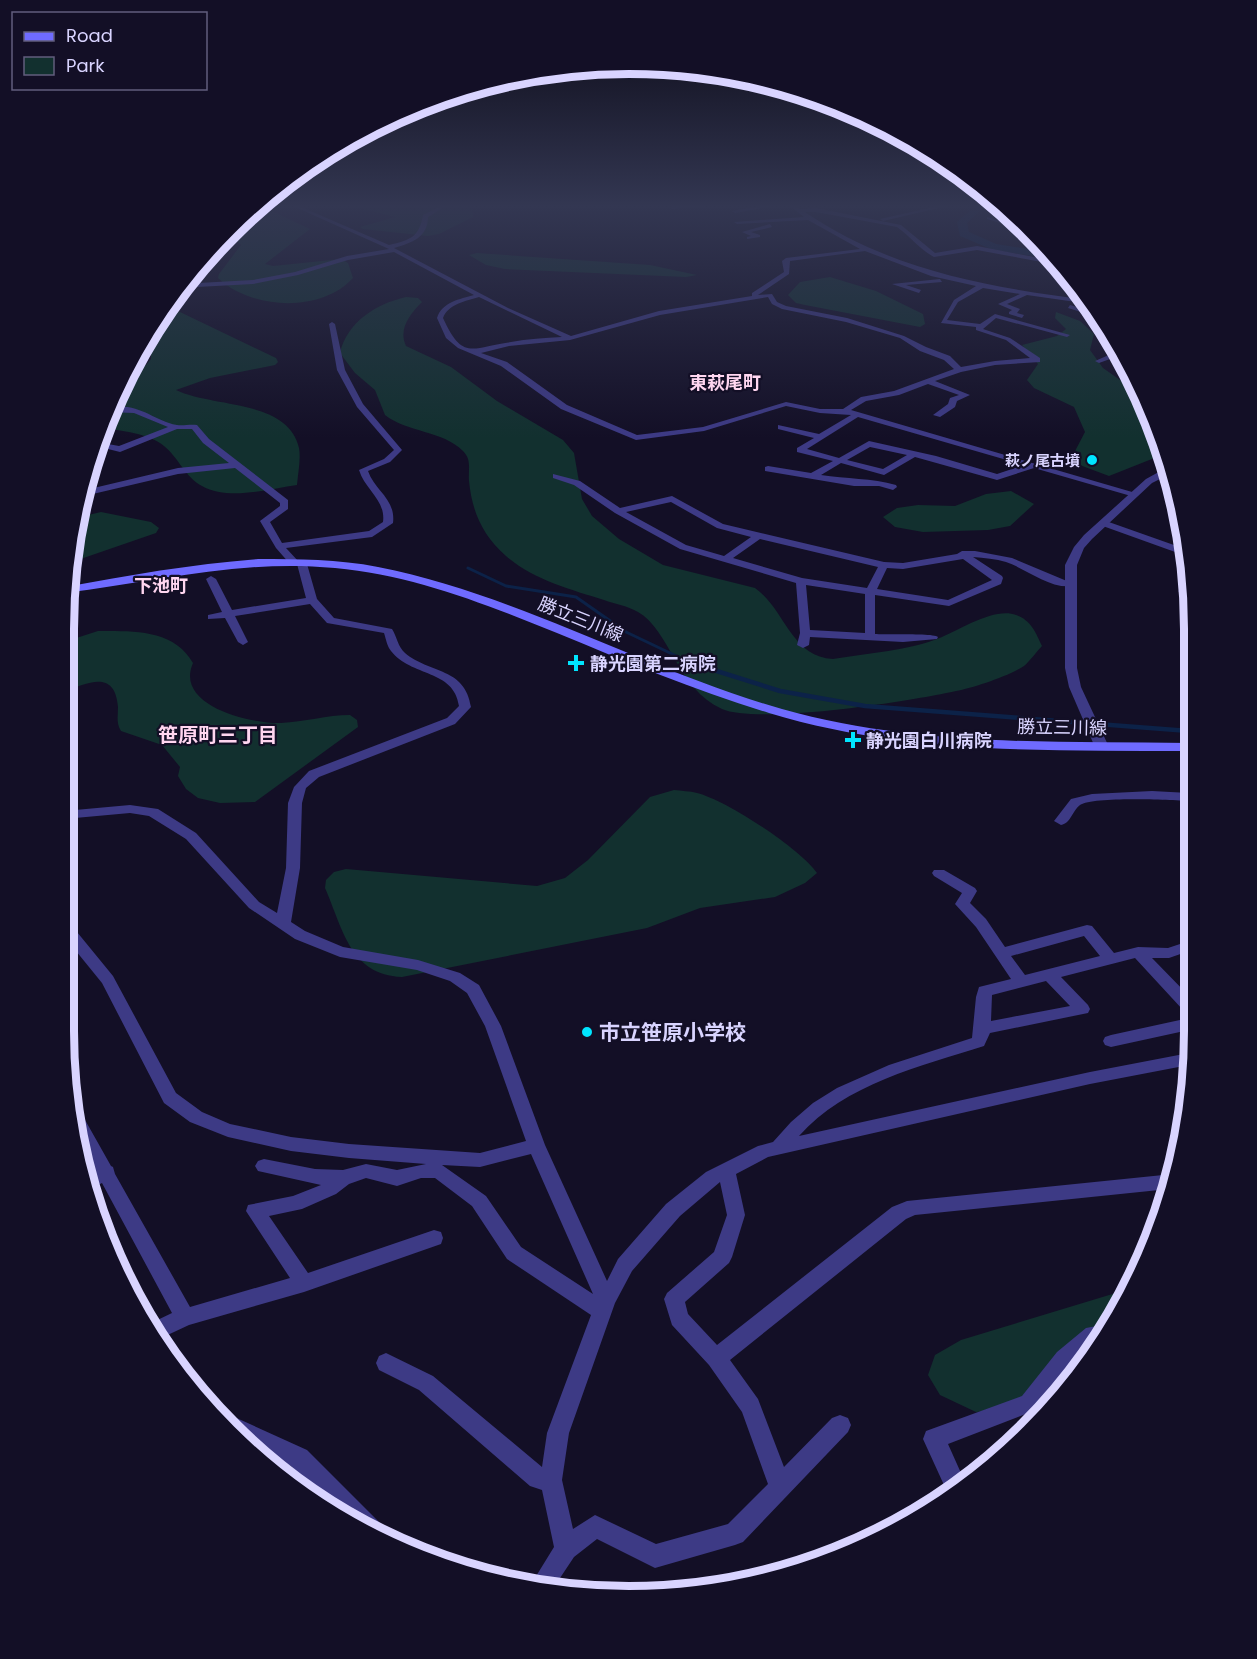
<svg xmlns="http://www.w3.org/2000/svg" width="1257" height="1659" font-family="Poppins,'Noto Sans JP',sans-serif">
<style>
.green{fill:#12302f}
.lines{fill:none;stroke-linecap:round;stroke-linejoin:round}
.stream-far1{stroke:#0c2248;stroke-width:3}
.stream{stroke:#0c2248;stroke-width:4.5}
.river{fill:#0c2248;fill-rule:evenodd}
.minor{fill:#3d3a85;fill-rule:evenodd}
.tertiary{fill:#3d3a85;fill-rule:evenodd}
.secondary{fill:#6f6bff;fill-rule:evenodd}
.poi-dot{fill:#00e5ff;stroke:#130f26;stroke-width:2}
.labels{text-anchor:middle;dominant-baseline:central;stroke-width:4.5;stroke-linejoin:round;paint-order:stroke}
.far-poi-label{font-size:15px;font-weight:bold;fill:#d9d4ff;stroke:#130f26;text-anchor:end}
.far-quarter-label{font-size:18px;font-weight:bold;fill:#ffd6f0;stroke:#130f26}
.street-label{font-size:18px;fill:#d9d4ff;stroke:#130f26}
.poi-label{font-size:18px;font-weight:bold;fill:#d9d4ff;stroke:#130f26;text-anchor:start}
.neighbourhood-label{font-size:20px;font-weight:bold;fill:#ffd6f0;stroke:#130f26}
.near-poi-label{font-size:21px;font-weight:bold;fill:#d9d4ff;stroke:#130f26;text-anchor:start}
.rim{fill:none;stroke:#d9d4ff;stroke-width:8}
</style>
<rect width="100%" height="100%" fill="#130f26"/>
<!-- green -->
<path class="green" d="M 352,206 L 472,206 L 473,217 L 439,234 L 428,236 L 363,229 L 360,227 L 395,217 Z
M 263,207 L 310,229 L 265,264 L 273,266 L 341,259 L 348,263 L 353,278 C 321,313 252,310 218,278 L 219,274 L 241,245 L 232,236 Z
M 477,253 L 650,265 L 697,275 L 686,277 L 505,269 L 486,265 L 469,255 Z
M 830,277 L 876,291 L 923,314 L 925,324 L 920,327 L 805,305 L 796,303 L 788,295 L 800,282 Z
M 406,297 L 418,298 L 422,302 C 410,314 398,329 406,346 L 451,367 L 497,401 L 563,440 L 574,453 L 582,499 L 592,516 L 619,539 L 663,565 L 755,588 C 785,609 791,657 833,659 C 868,653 909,651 942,637 C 961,629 995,607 1016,615 C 1031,620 1036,633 1042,646 C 1036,652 1030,661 1024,666 C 1009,676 973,688 956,691 C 912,701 759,725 722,709 C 677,689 670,630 638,612 C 628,606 615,604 604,600 C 570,589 534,580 506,556 C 482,535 472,511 469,481 C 468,469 472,460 463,451 C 442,430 408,433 385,415 L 375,390 L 355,373 L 340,353 C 347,322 376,304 406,297 Z
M 165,308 L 180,312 L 276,358 L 278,362 L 275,365 L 210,378 L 176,390 C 213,408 288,399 299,448 C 301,459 298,473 297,485 C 269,489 229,501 202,486 C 185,477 178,457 164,446 C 150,434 120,430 102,428 L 123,376 L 146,365 L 151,359 L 151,355 L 140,348 Z
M 1056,312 L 1080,321 L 1094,334 L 1090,350 L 1103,368 L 1143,396 L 1151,412 L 1162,455 L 1109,476 L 1077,464 L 1074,453 L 1085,432 L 1074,407 L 1034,388 L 1027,380 L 1038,364 L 1022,345 L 1057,336 L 1066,329 L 1055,318 Z
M 1011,491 L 1034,504 L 1010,526 L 988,530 L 923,532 L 895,527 L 883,517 L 897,508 L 918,505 L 955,506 L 986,494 Z
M 101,512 L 151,522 L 159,528 L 156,533 L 69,563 L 76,518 Z
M 98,631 C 132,631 174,629 193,663 C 174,706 251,724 281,723 C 304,722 327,715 350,715 L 357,720 L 358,727 L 255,802 L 220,803 L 198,798 L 186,789 L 178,776 L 180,767 L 162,745 L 121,731 C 116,723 118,716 118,707 C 115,670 89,682 64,692 L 64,642 Z
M 674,790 C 681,791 690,791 697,793 C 726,800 801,849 817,873 L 805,883 L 775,897 L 700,908 L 647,928 L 402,977 C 350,975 343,929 325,888 L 326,880 L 334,872 L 346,869 L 537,886 L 565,878 L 588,860 L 650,797 Z
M 1129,1289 L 1118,1314 L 1059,1391 L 1014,1408 L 976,1412 L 940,1395 L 928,1375 L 935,1355 L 961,1340 Z"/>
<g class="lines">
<!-- stream-far1 -->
<path class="stream-far1" d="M 468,568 L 506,586 L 576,597 L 626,632 L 691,663"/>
<!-- stream -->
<path class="stream" d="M 688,662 L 780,691 L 865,706 L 1189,731"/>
<!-- river -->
<path class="river" d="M 975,206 L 985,206 L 967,223 L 969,232 L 996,244 L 1048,252 L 1053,259 L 993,250 L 960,236 L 957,222 Z"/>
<!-- minor -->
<path class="minor" d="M 293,206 L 299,206 L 389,245 C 411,240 419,237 423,215 L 441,206 L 446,206 L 428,217 C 428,237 412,243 394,248 L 508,308 L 571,336 L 659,311 L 752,296 L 752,293 L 784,272 L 782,261 L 786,258 L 860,249 L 808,220 L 737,224 L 734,222 L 804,217 L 790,206 L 795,206 L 800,209 L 816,208 L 901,225 L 935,253 L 977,246 L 1055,261 L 1058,265 L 977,250 L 934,257 C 919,249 910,236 897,227 L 816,212 L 805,212 C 890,270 987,287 1087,300 L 1090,304 L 1027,295 L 1007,304 L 1020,309 L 1017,313 L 1024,315 L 1022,318 L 1009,314 L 1009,312 L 1012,310 L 998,304 L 1020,294 L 983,288 L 958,302 L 947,320 L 980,324 L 995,314 L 1070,335 L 1067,337 L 996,318 L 983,329 L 1010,338 L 1040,358 L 1040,362 L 995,365 L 961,372 L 935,381 L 970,395 L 957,401 L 955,407 L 940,417 L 933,415 L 948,404 L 950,398 L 959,395 L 928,384 L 899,395 L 866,401 L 851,410 L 1139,494 L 1131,496 L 1034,468 L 997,480 L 915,457 L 884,475 L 841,463 L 821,475 C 846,479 872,478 896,485 L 897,487 L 893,490 L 879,486 L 854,486 L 765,471 L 765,467 L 768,466 L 811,473 L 833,461 L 797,452 L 797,448 L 814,438 L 778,429 L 778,425 L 819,434 L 851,415 L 820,413 L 786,406 L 704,431 L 636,440 L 561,409 L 501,366 L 458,348 L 446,338 L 437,318 C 442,302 460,299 474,295 L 394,252 L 348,260 L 298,275 L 253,284 L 178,288 L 180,284 L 253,280 L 295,272 L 347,256 L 389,249 ZM 865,251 L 931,276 L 976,286 L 954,300 L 941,323 L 976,327 L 976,330 L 1006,340 L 1030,358 L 995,361 L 961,367 L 950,356 L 926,347 L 904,336 L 847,318 L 786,306 L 777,302 L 772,294 L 758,295 L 789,274 L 790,261 ZM 479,297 L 562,337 C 545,338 527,339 511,342 C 472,347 463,362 443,318 C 448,304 466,301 479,297 ZM 768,297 L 772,304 L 782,309 L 846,322 L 900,338 L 920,351 L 944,360 L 954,369 L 894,391 L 861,397 L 843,409 L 820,409 L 786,402 L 703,427 L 637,435 L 567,405 L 507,362 L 481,353 L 509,346 L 570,340 L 660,315 ZM 858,417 L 1024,465 L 997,474 L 936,456 L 869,441 L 839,458 L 807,449 ZM 870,447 L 907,455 L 883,469 L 847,460 Z
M 673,206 L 704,206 L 671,209 Z
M 761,206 L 773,206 L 735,213 L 732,211 Z
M 938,206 L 947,206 L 883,221 L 880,219 Z
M 987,217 L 1029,230 L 1032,233 L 987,219 Z
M 770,224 L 772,227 L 751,232 L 760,235 L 760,237 L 747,239 L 747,237 L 751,236 L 742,232 Z
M 940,279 L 942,282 L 906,285 L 921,290 L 919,293 L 892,284 Z
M 1070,305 L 1098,313 L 1101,318 L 1068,308 Z
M 332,322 L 335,324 L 345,370 L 363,404 L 402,450 L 390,462 L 368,471 C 375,491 396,499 393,523 L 372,537 L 286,548 L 299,562 L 307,564 L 317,599 L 334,618 L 392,629 C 397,637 398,647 405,653 C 430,674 465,667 471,707 L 455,724 L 319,777 L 306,788 L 302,803 L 300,868 L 291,922 L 305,931 L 343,947 L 418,960 L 460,973 L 479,985 L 501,1026 L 545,1145 L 607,1281 L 618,1259 L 666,1204 L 706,1172 L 758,1146 L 773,1142 L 791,1122 L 813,1103 L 837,1088 L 889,1065 L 972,1038 L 976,997 L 979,987 L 1011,979 L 976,927 L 955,904 L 962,893 L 934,876 L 932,873 L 934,870 L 944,870 L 975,888 L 977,891 L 970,903 L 986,919 L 1005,947 L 1087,925 L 1092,926 L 1114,953 L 1138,947 L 1168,948 L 1189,941 L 1189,951 L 1169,958 L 1152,958 L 1189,996 L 1189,1012 L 1183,1010 L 1135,958 L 1061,977 L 1088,1005 L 1090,1009 L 1088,1013 L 990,1033 L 984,1046 C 921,1066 845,1084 799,1136 L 1090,1072 L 1189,1053 L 1189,1065 L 1090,1084 L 768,1157 L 736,1174 L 745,1215 L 732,1257 L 729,1263 L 685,1302 L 688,1314 L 717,1345 L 892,1207 L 907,1201 L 1173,1174 L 1169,1189 L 915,1215 L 906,1219 L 730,1360 L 758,1399 L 784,1467 L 832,1418 L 840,1415 L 848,1418 L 851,1425 L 848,1432 L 743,1542 L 735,1545 L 655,1568 L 597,1539 L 574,1557 L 554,1587 L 530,1586 L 554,1547 L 542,1490 L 530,1486 L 419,1390 L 379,1370 L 376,1363 L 379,1356 L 386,1353 L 433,1376 L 542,1467 L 547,1433 L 591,1315 L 507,1259 L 472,1206 L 435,1178 L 421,1178 L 397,1186 L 366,1178 L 349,1184 L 336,1194 L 302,1209 L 269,1216 L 308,1273 L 434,1230 L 441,1232 L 443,1238 L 441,1244 L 304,1292 L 189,1325 L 159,1339 L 147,1325 L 172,1313 L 102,1183 L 88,1190 L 82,1177 L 94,1170 L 77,1138 L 74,1109 L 80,1111 L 111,1166 L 113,1167 L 115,1174 L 190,1307 L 290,1278 L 246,1211 L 248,1205 L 293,1196 L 321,1185 L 258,1171 L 255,1166 L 258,1161 L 264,1159 L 315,1169 L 343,1170 L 366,1164 L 397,1170 L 426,1164 L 349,1158 L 291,1151 L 228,1137 L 190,1122 L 164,1103 L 102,983 L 63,935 L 63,920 L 68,921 L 113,976 L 176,1093 L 202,1112 L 230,1124 L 291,1137 L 349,1144 L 480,1153 L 526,1141 L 485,1026 L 467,993 L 450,981 L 417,970 L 340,957 L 295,939 L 249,908 L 186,839 L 149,816 L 130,813 L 64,819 L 64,811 L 130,805 L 158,809 L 196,833 L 259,902 L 277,913 L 286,868 L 288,803 L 294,787 L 309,771 L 447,718 L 459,706 C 454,669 411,677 391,651 C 387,646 386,639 384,633 L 327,623 L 310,604 L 235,616 L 248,642 L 243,645 L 238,642 L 225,618 L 208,619 L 208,615 L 222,612 L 206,579 L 211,576 L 216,579 L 232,610 L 306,598 L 297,564 L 290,564 L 276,548 L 260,521 L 280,506 L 280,503 L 235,468 L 178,474 L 80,497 L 81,491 L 178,468 L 229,463 L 203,443 L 192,429 L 177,429 L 120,452 L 96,446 L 97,442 L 119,446 L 168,427 L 134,413 L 109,412 L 110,407 C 141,403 152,420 177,425 C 183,426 190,424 197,425 L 209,439 L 288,500 L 288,509 L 270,522 L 282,543 L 369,531 L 383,522 C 386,500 365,490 359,470 L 384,459 L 394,450 L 357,407 L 337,370 L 329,324 ZM 1084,936 L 1100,956 L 1025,975 L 1011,956 ZM 1046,981 L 1070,1006 L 991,1021 L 992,995 ZM 531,1154 L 593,1294 L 521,1247 L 486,1196 L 442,1165 L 480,1167 ZM 720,1182 L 727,1215 L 714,1252 L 667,1293 L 664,1299 L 672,1325 L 709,1365 L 742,1412 L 768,1484 L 728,1524 L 656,1544 L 595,1515 L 573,1529 L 562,1480 L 569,1433 L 615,1303 L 632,1271 L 680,1216 Z
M 1118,351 L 1121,355 L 1099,363 L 1095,361 Z
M 553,474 L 580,481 L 620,508 L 672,496 L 723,524 L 884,562 L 903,563 L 957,554 L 962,551 L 975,551 L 1012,558 L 1074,584 L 1073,586 C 1049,589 1027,569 1006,562 C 996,559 984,558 973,557 L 1002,576 L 1003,578 L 1001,584 L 949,606 L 875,595 L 875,634 C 887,635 933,633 938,637 L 937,639 L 903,642 L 810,637 L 809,645 L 803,648 L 797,645 L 800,633 L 796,583 L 680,549 L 615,513 L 574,485 L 553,478 ZM 671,502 L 717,528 L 751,537 L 724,556 L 686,545 L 626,512 ZM 760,539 L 878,567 L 867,588 L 802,578 L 733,558 ZM 963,559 L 992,580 L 948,600 L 877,589 L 887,568 L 903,569 ZM 806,585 L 865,594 L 865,633 L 810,630 Z
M 1100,521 L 1106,521 L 1188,550 L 1189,557 L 1100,525 Z
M 1189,586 L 1189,599 L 1178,591 Z
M 1152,791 L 1189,793 L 1189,801 C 1170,800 1094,796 1080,805 C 1072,811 1071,823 1061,825 L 1054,821 L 1071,799 L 1092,794 Z
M 1189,1018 L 1189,1030 L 1111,1047 L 1105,1045 L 1103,1041 L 1105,1037 L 1111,1035 Z
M 1102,1325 L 1108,1327 L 1090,1350 L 1071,1366 L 1036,1410 L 948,1444 L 965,1482 L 949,1496 L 923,1439 L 926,1431 L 1022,1396 L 1057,1352 L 1086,1328 Z
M 221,1411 L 307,1450 L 387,1530 L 390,1538 L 389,1541 L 378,1538 L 324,1499 L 291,1466 L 251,1446 L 229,1431 L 215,1413 Z"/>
<!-- tertiary -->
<path class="tertiary" d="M 1166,468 L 1168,475 L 1152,483 L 1092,539 L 1084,548 L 1077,565 L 1077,668 L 1081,687 L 1108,745 L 1101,749 L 1094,745 L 1069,687 L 1065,668 L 1065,565 L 1074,547 L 1084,535 L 1146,479 Z"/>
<!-- secondary -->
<path class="secondary" d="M 258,559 C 298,559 338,559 378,567 C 519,595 645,670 782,709 C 918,747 1050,741 1189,743 L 1189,751 C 1046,750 908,755 769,713 C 697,691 627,662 557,633 C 485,604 413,575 335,568 C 239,559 157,582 64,593 L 65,587 C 129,575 193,564 258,559 Z"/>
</g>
<!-- sky -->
<linearGradient id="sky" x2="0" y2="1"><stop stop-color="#0a0815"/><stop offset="0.47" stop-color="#333752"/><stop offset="1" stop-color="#333752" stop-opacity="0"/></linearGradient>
<rect width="1257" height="438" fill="url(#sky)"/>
<!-- markers -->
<g class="poi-dot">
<circle cx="1092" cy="460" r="6"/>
<path d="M573 654h6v6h6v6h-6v6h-6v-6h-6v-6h6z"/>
<path d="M850 731h6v6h6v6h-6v6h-6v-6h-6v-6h6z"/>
<circle cx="587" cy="1032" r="6"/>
</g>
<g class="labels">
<!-- far-poi labels -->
<g class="far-poi-label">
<text x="1080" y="460">萩ノ尾古墳</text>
</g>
<!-- far-quarter labels -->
<g class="far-quarter-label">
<text x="725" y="382">東萩尾町</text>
<text x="161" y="585">下池町</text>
</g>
<!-- street labels -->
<g class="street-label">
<text transform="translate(581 619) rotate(22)">勝立三川線</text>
<text transform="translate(1062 727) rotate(1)">勝立三川線</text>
</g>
<!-- poi labels -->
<g class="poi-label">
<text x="590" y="663">静光園第二病院</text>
<text x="866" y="740">静光園白川病院</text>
</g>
<!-- neighbourhood labels -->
<g class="neighbourhood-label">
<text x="218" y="735">笹原町三丁目</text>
</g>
<!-- near-poi labels -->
<g class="near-poi-label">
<text x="599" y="1032">市立笹原小学校</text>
</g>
</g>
<!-- crop -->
<path d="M0 0H1257V1659H0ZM629 74H629A555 555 0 0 1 1184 629V1031A555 555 0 0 1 629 1586H629A555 555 0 0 1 74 1031V629A555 555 0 0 1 629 74Z" fill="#130f26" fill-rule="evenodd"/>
<path class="rim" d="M629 74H629A555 555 0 0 1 1184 629V1031A555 555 0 0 1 629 1586H629A555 555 0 0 1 74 1031V629A555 555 0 0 1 629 74Z"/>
<!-- legend -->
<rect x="12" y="12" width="195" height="78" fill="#130f26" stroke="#625e7d" stroke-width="1.5"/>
<rect x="24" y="32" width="30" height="9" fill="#6f6bff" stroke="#625e7d" stroke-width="1.5"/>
<text x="66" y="42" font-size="18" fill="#d9d4ff">Road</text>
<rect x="24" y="57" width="30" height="18" fill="#12302f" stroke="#625e7d" stroke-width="1.5"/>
<text x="66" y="72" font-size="18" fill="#d9d4ff">Park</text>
</svg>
